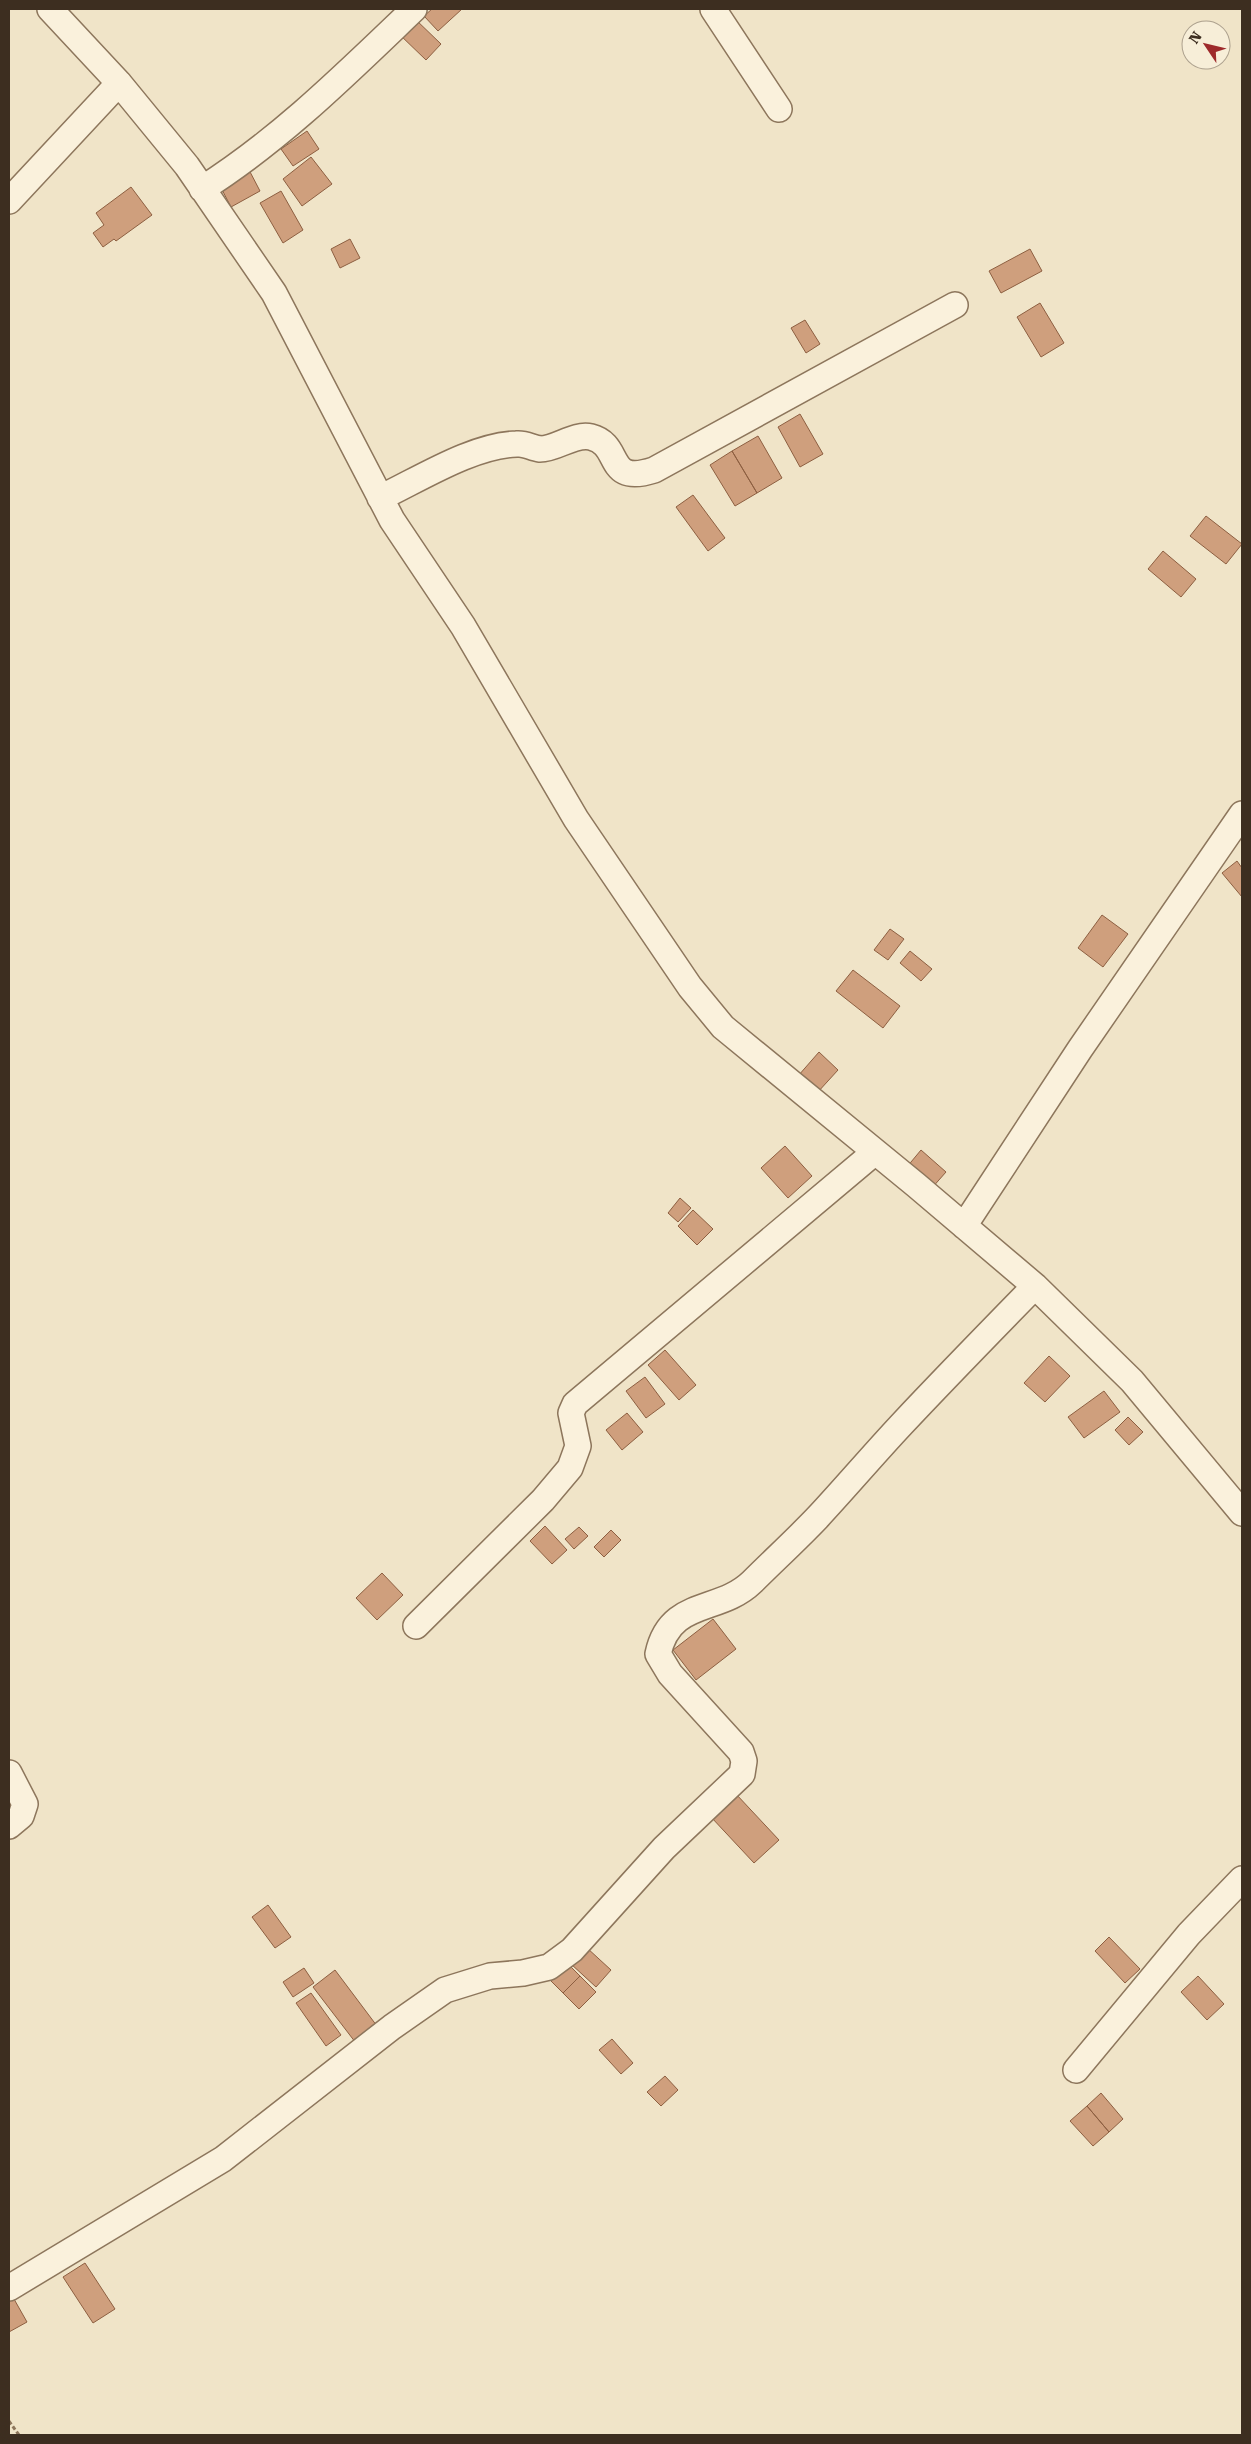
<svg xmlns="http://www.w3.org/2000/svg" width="1251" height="2444" font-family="'Roboto Serif',serif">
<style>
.building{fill:#cf9f7d;stroke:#8d5f41}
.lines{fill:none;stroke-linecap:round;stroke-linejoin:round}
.minor-casing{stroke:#8d765c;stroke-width:28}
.path{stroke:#8d765c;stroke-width:3;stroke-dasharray:4 2.5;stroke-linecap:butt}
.minor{stroke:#faf1dc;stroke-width:25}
</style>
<rect width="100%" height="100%" fill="#f0e4c8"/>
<!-- building -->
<path class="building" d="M 432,9 L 462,9 L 438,31 L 424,16 Z
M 413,17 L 441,44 L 426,60 L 398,33 Z
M 307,131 L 319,149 L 293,166 L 281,149 Z
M 311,157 L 332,184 L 302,206 L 283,179 Z
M 248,168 L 260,191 L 231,207 L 219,184 Z
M 131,187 L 152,215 L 116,241 L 114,239 L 103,247 L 93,233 L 104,225 L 96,213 Z
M 281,191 L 303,230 L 283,243 L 260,203 Z
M 350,239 L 360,258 L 340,268 L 331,249 Z
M 1030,249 L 1042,271 L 1001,293 L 989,271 Z
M 1040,303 L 1064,343 L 1041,357 L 1017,317 Z
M 805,320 L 820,344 L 806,353 L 791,328 Z
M 800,414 L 823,454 L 800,467 L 778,427 Z
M 758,436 L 782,478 L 757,493 L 732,451 Z
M 732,451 L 757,493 L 735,506 L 710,465 Z
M 693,495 L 725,538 L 708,551 L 676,507 Z
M 1206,516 L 1242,544 L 1226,564 L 1190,536 Z
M 1163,551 L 1196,579 L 1181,597 L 1148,569 Z
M 1237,861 L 1242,868 L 1242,897 L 1222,873 Z
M 1102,915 L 1128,934 L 1103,967 L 1078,948 Z
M 890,929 L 904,939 L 888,960 L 874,950 Z
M 910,951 L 932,969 L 921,981 L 900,963 Z
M 853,970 L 900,1006 L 883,1028 L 836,991 Z
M 819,1052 L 838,1070 L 817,1093 L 798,1076 Z
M 785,1146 L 812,1176 L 788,1198 L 761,1168 Z
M 921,1150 L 946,1172 L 931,1189 L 906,1168 Z
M 680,1198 L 691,1208 L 678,1222 L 668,1213 Z
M 693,1210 L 713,1229 L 697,1245 L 678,1226 Z
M 665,1350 L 696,1385 L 679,1400 L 648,1365 Z
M 1049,1356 L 1070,1376 L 1045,1402 L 1024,1383 Z
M 645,1377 L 665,1404 L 646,1418 L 626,1391 Z
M 1104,1391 L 1120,1412 L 1084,1438 L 1068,1417 Z
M 627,1413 L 643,1432 L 622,1450 L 606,1430 Z
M 1128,1417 L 1143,1432 L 1129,1445 L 1115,1430 Z
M 545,1526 L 567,1550 L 552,1564 L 530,1541 Z
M 579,1527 L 588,1536 L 574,1549 L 565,1539 Z
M 611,1530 L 621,1540 L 604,1557 L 594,1547 Z
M 382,1573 L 403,1595 L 377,1620 L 356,1598 Z
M 713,1619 L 736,1649 L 696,1680 L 673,1650 Z
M 736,1794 L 779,1840 L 754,1863 L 711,1817 Z
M 268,1905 L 291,1937 L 275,1948 L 252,1917 Z
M 1109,1937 L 1140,1969 L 1125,1983 L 1095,1951 Z
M 586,1947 L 611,1970 L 596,1987 L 571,1964 Z
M 566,1962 L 580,1976 L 563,1993 L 549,1979 Z
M 304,1968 L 314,1983 L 293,1997 L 283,1982 Z
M 335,1970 L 380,2030 L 359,2047 L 313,1987 Z
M 580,1976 L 596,1992 L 579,2009 L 563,1993 Z
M 1198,1976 L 1224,2004 L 1207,2020 L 1181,1992 Z
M 311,1993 L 341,2035 L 326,2046 L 296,2003 Z
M 612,2039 L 633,2063 L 621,2074 L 599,2050 Z
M 665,2076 L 678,2090 L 661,2106 L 647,2092 Z
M 1101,2093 L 1123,2119 L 1109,2132 L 1087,2106 Z
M 1087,2106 L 1109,2132 L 1093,2146 L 1070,2121 Z
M 85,2263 L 115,2309 L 93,2323 L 63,2277 Z
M 9,2292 L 10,2292 L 27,2322 L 9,2332 Z"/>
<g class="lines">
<defs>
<path id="minor" d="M 50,9 L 119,83 L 187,166 L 274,293 L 392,520 L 463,626 L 576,819 L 690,987 L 723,1027 L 916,1185 L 1035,1286 L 1132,1381 L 1242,1513
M 713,9 L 779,109
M 202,189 C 281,139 347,73 414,9
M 9,201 L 119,83
M 380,498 C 420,479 473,445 517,444 C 525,443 532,448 540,449 C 557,449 574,433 591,437 C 623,445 604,486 654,470 L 955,305
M 964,1226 L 1080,1049 L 1242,814
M 416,1626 L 543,1500 L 570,1468 L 578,1446 L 571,1413 L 575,1404 L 875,1152
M 9,1773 L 25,1804 L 21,1816 L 9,1826
M 1076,2070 L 1189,1934 L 1242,1879
M 9,2288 L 223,2159 L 392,2027 L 445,1990 L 490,1976 L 523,1973 L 549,1967 L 572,1950 L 664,1848 L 742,1774 L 744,1761 L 741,1752 L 670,1674 L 658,1654 C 670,1598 719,1614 752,1582 C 773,1561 796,1540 817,1518 C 845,1488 872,1456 901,1425 C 945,1378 990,1332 1035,1286"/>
</defs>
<!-- minor casing -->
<use href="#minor" class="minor-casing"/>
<!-- path -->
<path class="path" d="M 9,2421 L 19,2435"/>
<!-- minor -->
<use href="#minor" class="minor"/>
</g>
<!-- border -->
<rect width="1251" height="2444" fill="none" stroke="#3d2e20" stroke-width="20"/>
<!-- north arrow -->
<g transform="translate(1206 45) rotate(305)"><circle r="24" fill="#f7eed8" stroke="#ada18e"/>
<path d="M0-4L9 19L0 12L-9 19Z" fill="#9e2a2b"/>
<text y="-8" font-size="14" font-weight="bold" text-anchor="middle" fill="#3d2e20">N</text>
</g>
</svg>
